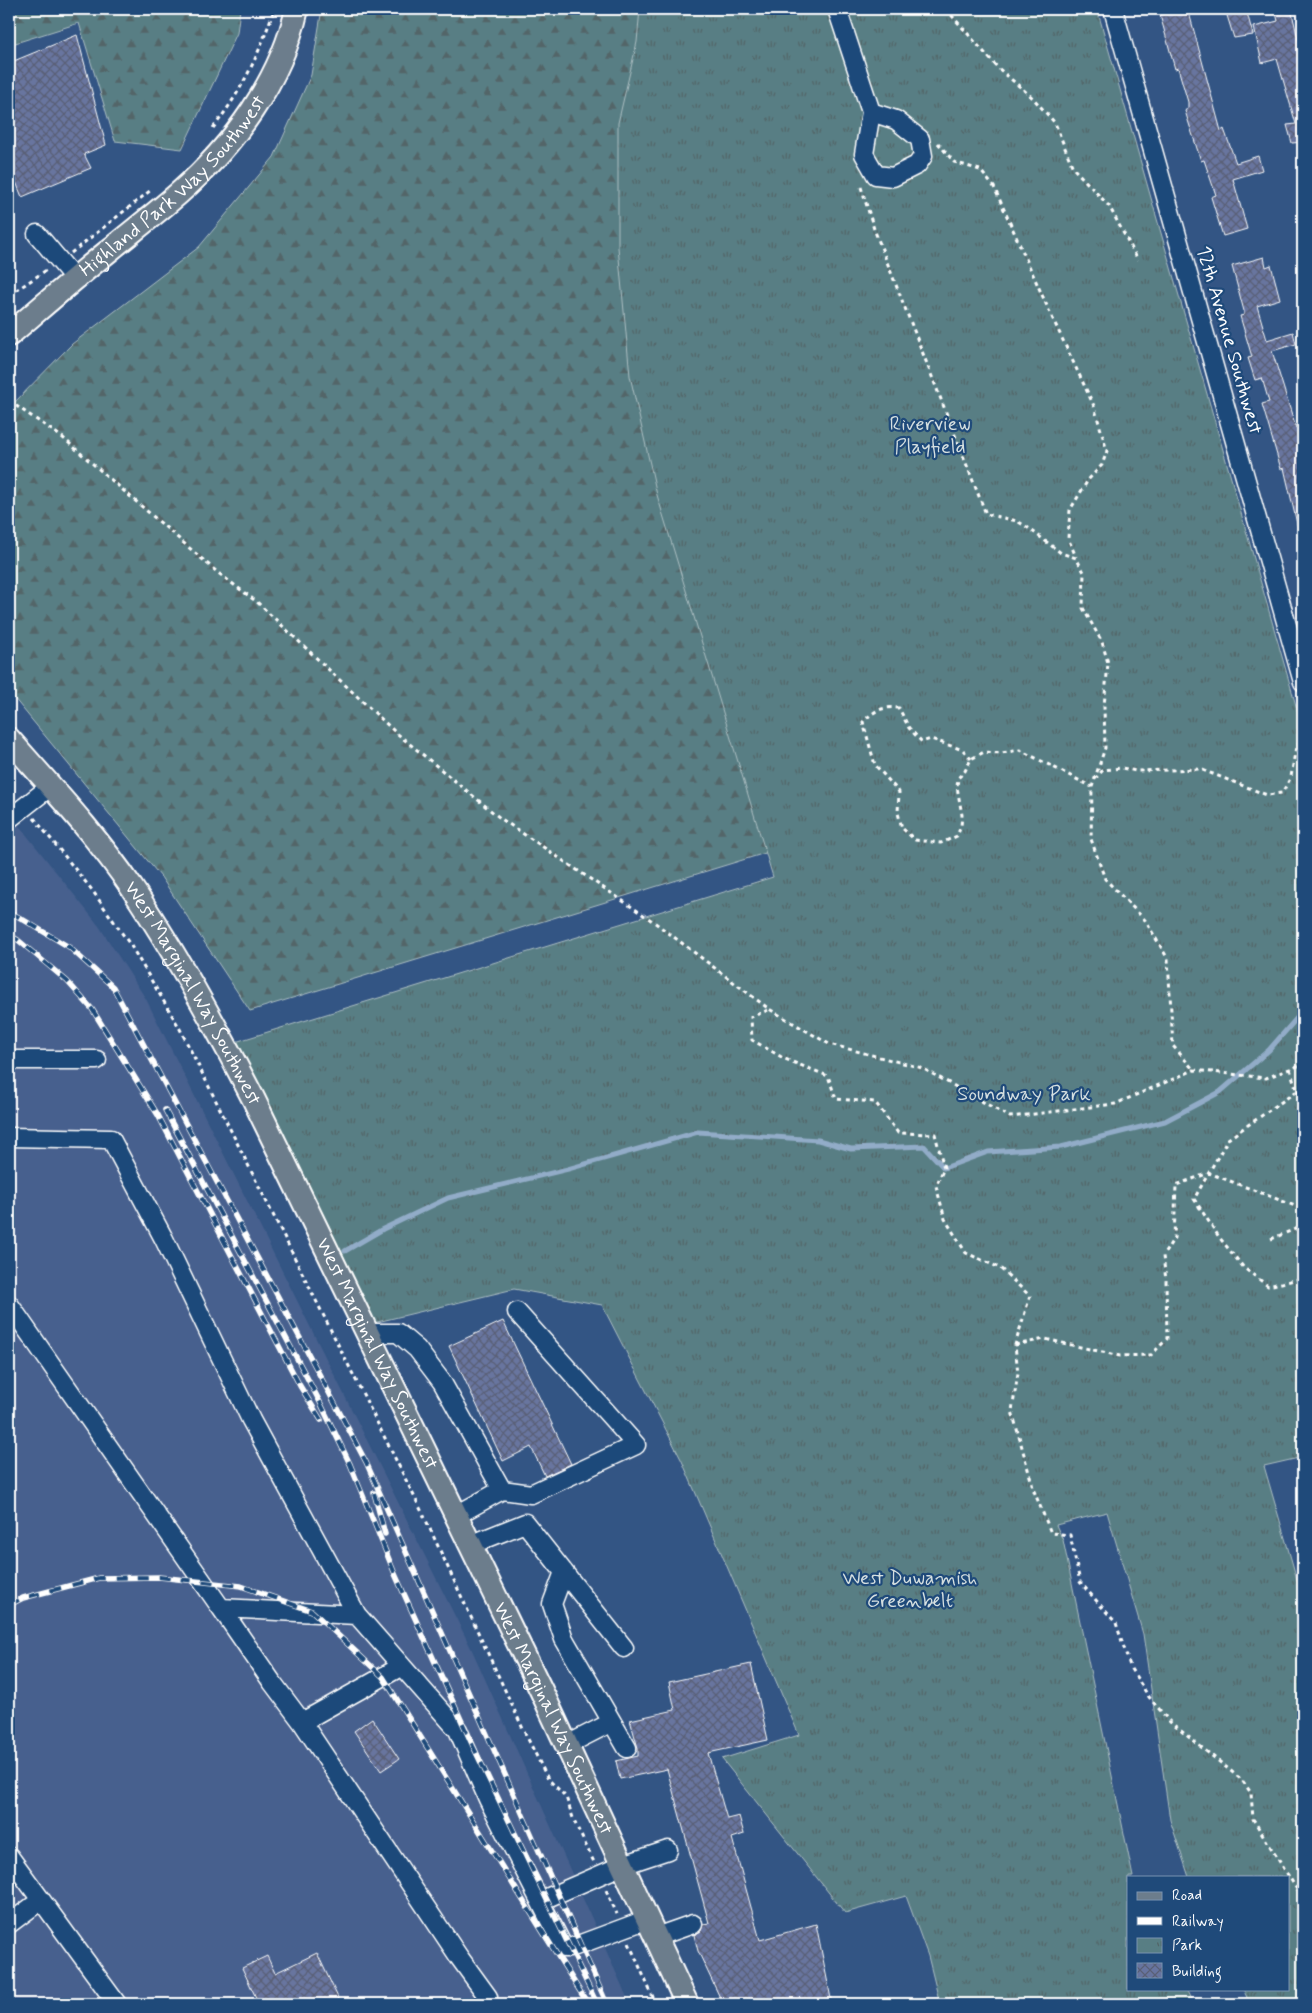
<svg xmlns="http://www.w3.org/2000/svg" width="1312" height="2013" font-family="Mynerve,sans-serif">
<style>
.built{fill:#47618e}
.forest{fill:url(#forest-firs);stroke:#acbec2}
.park{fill:url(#park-tufts);stroke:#acbec2}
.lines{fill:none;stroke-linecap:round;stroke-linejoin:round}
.stream{stroke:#92acc8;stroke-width:5}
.building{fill:url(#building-cross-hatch);stroke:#fff}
.minor-casing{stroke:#fff;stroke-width:21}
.major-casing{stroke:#fff;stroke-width:26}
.path{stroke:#fff;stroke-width:3;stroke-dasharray:4 4;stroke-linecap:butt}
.minor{stroke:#1f4a7a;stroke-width:18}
.major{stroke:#6c7d8c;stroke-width:22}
.rail-casing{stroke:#fff;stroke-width:5.5}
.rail{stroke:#1f4a7a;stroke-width:4;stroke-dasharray:11;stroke-linecap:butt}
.labels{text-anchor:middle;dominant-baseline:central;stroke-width:4.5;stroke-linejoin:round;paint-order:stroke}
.street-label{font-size:20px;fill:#fff;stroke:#1f4a7a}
.park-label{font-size:20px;fill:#d5dfe0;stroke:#1f4a7a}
</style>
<defs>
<pattern id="forest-firs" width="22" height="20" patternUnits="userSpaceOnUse" patternTransform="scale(1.25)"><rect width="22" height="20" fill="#587e84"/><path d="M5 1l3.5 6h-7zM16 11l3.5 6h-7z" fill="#526568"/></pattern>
<pattern id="park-tufts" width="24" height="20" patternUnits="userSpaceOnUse" patternTransform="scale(1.25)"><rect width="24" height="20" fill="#587e84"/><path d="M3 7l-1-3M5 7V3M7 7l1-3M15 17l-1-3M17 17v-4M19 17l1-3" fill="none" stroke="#526568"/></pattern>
<pattern id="building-cross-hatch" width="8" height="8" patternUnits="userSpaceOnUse" patternTransform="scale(1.25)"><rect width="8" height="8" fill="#67749f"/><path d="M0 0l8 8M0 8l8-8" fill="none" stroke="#5a6076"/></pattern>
</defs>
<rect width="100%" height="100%" fill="#335584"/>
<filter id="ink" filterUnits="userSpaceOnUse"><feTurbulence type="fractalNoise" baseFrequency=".02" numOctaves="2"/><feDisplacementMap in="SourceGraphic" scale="10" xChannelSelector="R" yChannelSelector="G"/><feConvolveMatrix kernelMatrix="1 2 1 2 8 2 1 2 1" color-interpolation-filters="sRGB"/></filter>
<g filter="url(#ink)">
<!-- built -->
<path class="built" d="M 9,813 L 99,926 L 146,999 L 472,1650 L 630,2004 L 9,2004 Z"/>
<!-- forest -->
<path class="forest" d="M 9,9 L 240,9 L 237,33 L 182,149 L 115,141 L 79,23 L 9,45 Z
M 322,9 L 795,9 L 834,832 L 250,1011 L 161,877 L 9,692 L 9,408 L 72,344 L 199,247 L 274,157 L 311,75 Z"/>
<!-- park -->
<path class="park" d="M 640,9 L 1097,9 L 1301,723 L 1303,724 L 1303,1457 L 1264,1466 L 1303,1600 L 1303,2004 L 1250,2004 L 1243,1989 L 1288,1989 L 1288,1877 L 1189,1877 L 1170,1820 L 1143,1634 L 1107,1512 L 1056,1525 L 1063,1540 L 1133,1877 L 1128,1877 L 1128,1989 L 1186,1989 L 1193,2004 L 940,2004 L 928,1956 L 906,1896 L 845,1913 L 722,1759 L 799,1735 L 682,1461 L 602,1305 L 514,1289 L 369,1324 L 232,1043 L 773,877 L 657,495 L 630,376 L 618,247 L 618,123 L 637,42 Z"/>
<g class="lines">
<!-- stream -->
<path class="stream" d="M 345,1251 L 383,1229 L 448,1198 L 568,1169 L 698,1132 L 818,1140 L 851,1149 L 924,1146 L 944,1168 L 988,1152 L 1061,1147 L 1165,1121 L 1220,1092 L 1269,1050 L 1303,1011"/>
</g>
<!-- building -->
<path class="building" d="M 1181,9 L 1188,9 L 1221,131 L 1224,129 L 1236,163 L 1258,156 L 1262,170 L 1233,179 L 1247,229 L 1223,236 L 1211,197 L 1216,195 L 1204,160 L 1201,161 L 1185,111 L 1188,107 L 1188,102 L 1178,68 L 1175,69 L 1160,15 Z
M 1225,9 L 1246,9 L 1253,35 L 1234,38 Z
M 1275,9 L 1291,9 L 1303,60 L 1303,142 L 1292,143 L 1287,125 L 1296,124 L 1277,59 L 1262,63 L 1254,27 L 1278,21 Z
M 77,35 L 106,145 L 84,154 L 91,168 L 22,197 L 16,182 L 9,185 L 9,63 Z
M 1264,257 L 1266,267 L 1271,265 L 1280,299 L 1257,306 L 1267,340 L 1293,332 L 1296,344 L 1272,351 L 1296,428 L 1300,427 L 1303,438 L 1303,527 L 1298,528 L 1284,468 L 1281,469 L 1262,404 L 1269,402 L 1262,378 L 1255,380 L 1248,358 L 1252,357 L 1240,316 L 1244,315 L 1244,311 L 1232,266 Z
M 503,1321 L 571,1464 L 545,1476 L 531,1447 L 503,1461 L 449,1346 Z
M 751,1664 L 768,1740 L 708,1753 L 727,1819 L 739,1816 L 744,1834 L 732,1838 L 760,1940 L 816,1924 L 832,2004 L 723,2004 L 698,1951 L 694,1935 L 701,1931 L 703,1924 L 709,1923 L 667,1769 L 620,1779 L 616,1761 L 638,1756 L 638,1748 L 630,1720 L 675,1710 L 669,1682 Z
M 372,1718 L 399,1759 L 381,1771 L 354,1731 Z
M 317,1953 L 341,2004 L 259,2004 L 242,1968 L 267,1956 L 275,1973 Z"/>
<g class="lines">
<defs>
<path id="minor" d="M 837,9 L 871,112 L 864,154 L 876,175 L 893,177 L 917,165 L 923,156 L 920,139 L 896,120 L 871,112
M 1113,9 L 1303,682
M 37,234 L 75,279
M 9,819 L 51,786
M 9,1060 L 97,1060
M 9,1137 L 111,1139 L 164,1239 L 251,1420 L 357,1615 L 221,1608 L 9,1304
M 367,1333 L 398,1333 L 417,1349 L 442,1382 L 502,1490
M 455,1516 L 502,1490 L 531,1494 L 636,1445 L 517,1312
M 470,1545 L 525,1523 L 624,1648
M 564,1572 L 552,1604 L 564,1639 L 627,1748
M 221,1608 L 272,1682 L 302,1722
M 357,1615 L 458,1730 L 488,1799 L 540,1901 L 623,1865 L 668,1850
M 402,1666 L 302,1722 L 459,1957 L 488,1997
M 567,1745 L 612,1722
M 9,1856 L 117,2004
M 540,1901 L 564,1948 L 570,1948 L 648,1919
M 9,1924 L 41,1900
M 656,1937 L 693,1924"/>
<g id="major">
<path id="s1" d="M 9,335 C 43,306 76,277 111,249 C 133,231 156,213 178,194 C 233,146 281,81 297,9"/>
<path id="s2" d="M 9,739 C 51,787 96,835 132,888 C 177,955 216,1026 253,1098 L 541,1690 L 687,2004"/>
</g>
</defs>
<!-- minor casing -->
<use href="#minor" class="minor-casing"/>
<!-- major casing -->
<use href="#major" class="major-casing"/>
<!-- path -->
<path class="path" d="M 946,9 L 998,68 L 1033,98 L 1055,123 L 1073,168 L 1109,206 L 1138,260
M 213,128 C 242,91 260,53 274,9
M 938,143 L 954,162 L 980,170 L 994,187 L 1051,315 L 1094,406 L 1107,451 L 1102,465 L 1088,480 L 1070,510 L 1068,538 L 1076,557
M 861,187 L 874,229 L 986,514 L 1017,521 L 1027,527 L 1061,553 L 1076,558 L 1084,572 L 1083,608 L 1102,642 L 1108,663 L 1104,706 L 1105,748 L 1092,787 L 1091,839 L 1105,879 L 1145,920 L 1168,959 L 1173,1046 L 1194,1070
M 71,253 L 151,190
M 9,295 L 48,269
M 9,401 L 62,437 L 217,572 L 257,602 L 394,731 L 500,818 L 654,922 L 769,1009 L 829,1044 L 922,1068 L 1010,1117 L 1115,1104 L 1194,1070 L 1266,1078 L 1303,1064
M 971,759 L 963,750 L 931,739 L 922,742 L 909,728 L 899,708 C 883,706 873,711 863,722 L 875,765 L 899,792 L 898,813 L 902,828 L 915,840 L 941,843 L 957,836 L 961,826 L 962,815 L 957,787 L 958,778 L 965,771 L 971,759 L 984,752 L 1001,753 L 1020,750 L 1092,787
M 1095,779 L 1103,770 L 1122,768 L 1136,771 L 1200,769 L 1267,795 L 1282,793 L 1291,777 L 1296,746 L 1303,742
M 34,818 L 92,890 L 131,946 L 179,1027 L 424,1516 L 524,1731 L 548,1779 L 566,1797 L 574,1821 L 594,1862
M 768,1010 L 751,1017 L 752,1040 L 785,1059 L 828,1076 L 836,1099 L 875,1102 L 898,1133 L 935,1134 L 944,1168 L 936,1186 L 945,1219 L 966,1253 L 1000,1268 L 1030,1296 L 1015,1345 L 1018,1373 L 1012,1411 L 1034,1491 L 1051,1533 L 1070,1535 L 1080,1582 L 1116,1623 L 1131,1669 L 1149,1697 L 1170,1722 L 1242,1780 L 1251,1793 L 1253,1819 L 1303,1899
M 1290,1069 L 1297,1091 L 1228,1139 L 1194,1199 L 1219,1237 L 1244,1268 L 1268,1286 L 1303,1278
M 1297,1091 L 1303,1096
M 1271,1239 L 1303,1226
M 1015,1345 L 1045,1339 L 1120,1356 L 1151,1355 L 1167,1339 L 1166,1280 L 1163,1256 L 1174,1238 L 1176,1185 L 1209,1173 L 1303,1209
M 606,1890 L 617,1914
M 629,1943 L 656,2004"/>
<!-- minor -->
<use href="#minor" class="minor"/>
<!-- major -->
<use href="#major" class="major"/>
<defs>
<path id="rail" d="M 9,913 L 17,916 L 69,947 L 113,987 L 366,1462 L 607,2004
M 9,935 L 18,940 L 67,981 L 92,1009 L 158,1115 L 300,1386 L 321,1420
M 165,1110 L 320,1402 L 350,1464 L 395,1574 L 473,1746 L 597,2004
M 374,1493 L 385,1534
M 9,1605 L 23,1598 L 99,1578 L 159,1577 L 241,1586 L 312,1611 L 383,1677 L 588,2004"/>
</defs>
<!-- rail casing -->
<use href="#rail" class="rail-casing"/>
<!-- rail -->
<use href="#rail" class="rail"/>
</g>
</g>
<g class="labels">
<!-- street labels -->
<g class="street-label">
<text stroke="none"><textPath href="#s1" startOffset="222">Highland Park Way Southwest</textPath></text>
<text transform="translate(1229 340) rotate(74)">12th Avenue Southwest</text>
<text stroke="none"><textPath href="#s2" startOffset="315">West Marginal Way Southwest</textPath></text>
<text stroke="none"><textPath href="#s2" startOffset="720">West Marginal Way Southwest</textPath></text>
<text stroke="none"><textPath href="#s2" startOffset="1125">West Marginal Way Southwest</textPath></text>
</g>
<!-- park labels -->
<g class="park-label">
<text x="930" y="424">Riverview<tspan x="930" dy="23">Playfield</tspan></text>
<text x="1024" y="1094">Soundway Park</text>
<text x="910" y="1578">West Duwamish<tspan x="910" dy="23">Greenbelt</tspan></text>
</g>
</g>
<!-- margin -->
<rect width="1312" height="2013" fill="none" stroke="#1f4a7a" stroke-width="30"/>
<rect x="15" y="15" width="1282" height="1983" fill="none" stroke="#fff" stroke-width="2" filter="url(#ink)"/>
<!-- legend -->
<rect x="1127" y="1876" width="162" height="115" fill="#1f4a7a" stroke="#7992af"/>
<rect x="1137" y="1892" width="25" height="8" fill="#6c7d8c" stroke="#7992af"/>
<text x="1172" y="1900" font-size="15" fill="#ffffff">Road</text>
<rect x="1137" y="1917" width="25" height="8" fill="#ffffff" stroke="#7992af"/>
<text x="1172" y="1926" font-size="15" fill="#ffffff">Railway</text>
<rect x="1137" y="1938" width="25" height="15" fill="url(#park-tufts)" stroke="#7992af"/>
<text x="1172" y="1950" font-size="15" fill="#ffffff">Park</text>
<rect x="1137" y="1963" width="25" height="15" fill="url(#building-cross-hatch)" stroke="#7992af"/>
<text x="1172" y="1976" font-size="15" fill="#ffffff">Building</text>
</svg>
